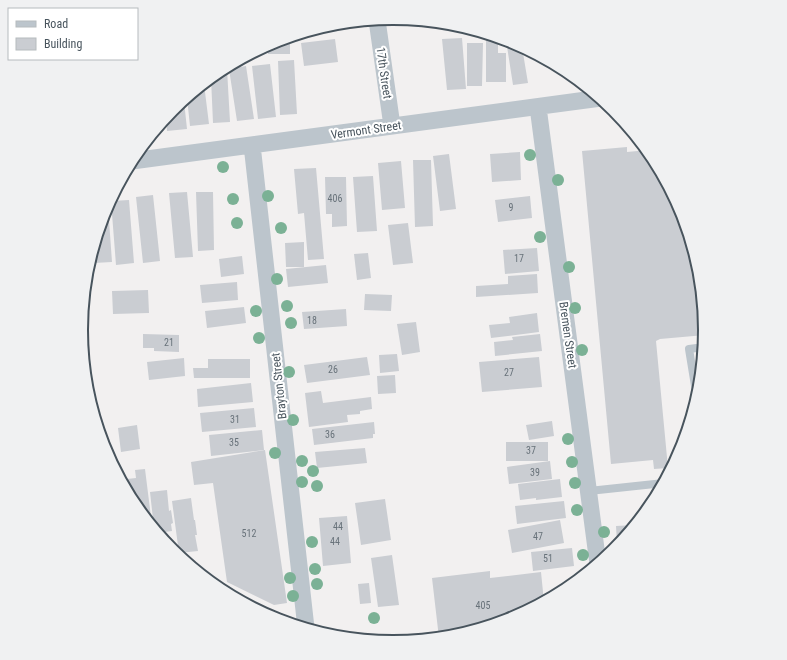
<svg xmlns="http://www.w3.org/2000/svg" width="787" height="660" font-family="'Roboto Condensed',sans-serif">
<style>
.building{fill:#cacdd2}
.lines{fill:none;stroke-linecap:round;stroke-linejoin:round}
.lane{stroke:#bcc5cc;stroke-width:8}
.street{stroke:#bcc5cc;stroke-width:17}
.tree{fill:#7bb195}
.labels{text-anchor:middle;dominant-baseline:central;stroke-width:4;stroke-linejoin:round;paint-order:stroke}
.number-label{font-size:10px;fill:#68727a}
.street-label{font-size:12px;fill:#48545d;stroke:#fff}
.rim{fill:none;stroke:#48545d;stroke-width:2}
</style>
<rect width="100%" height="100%" fill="#f2f0f0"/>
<!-- building -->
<path class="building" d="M 486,36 L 493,36 L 498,37 L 498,53 L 506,53 L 506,82 L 486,82 Z
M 462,38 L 466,89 L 447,90 L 442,39 Z
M 335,39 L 338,62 L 304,66 L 301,43 Z
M 279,40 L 290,40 L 290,54 L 268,54 L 268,45 Z
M 506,40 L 513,42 L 522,47 L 528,83 L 513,85 Z
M 467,43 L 483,43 L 482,86 L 467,86 Z
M 294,60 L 297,114 L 280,115 L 278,61 Z
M 270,64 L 276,117 L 258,119 L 252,66 Z
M 246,66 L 254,119 L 237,121 L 229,69 Z
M 227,69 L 230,122 L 213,123 L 211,78 L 220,70 Z
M 204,84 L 209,124 L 190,126 L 187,98 Z
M 184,101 L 187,129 L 167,131 L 166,118 L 173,109 Z
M 627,147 L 627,152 L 648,150 L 653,157 L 682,211 L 700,269 L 705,330 L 705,335 L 660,339 L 656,341 L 668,468 L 654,469 L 653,460 L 611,464 L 582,151 Z
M 520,152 L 521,180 L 492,182 L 490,154 Z
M 449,154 L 456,209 L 440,211 L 433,156 Z
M 413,160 L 431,160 L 433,226 L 415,227 Z
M 401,161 L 405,208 L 382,210 L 378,163 Z
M 316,168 L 324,259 L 308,260 L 304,213 L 298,214 L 294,169 Z
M 373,176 L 377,231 L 357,232 L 353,177 Z
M 325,177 L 346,177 L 347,226 L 332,227 L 332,214 L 326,214 Z
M 187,192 L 193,257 L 175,258 L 169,193 Z
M 196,192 L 213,192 L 214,250 L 198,251 Z
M 153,195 L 160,261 L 143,263 L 136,197 Z
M 530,196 L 532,218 L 498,222 L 495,200 Z
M 129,200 L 134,263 L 116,265 L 111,201 Z
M 108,206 L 112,262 L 94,263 L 94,264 L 89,265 L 105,210 Z
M 408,223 L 413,263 L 393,265 L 388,225 Z
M 304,242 L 304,267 L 286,267 L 285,243 Z
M 537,248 L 539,271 L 505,274 L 503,250 Z
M 368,253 L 371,278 L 357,280 L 354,254 Z
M 242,256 L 244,274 L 221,277 L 219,259 Z
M 326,265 L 328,283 L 288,287 L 286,269 Z
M 537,274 L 538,293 L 476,297 L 476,286 L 508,284 L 508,276 Z
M 237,282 L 238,300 L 202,303 L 200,285 Z
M 148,290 L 149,313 L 113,314 L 112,291 Z
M 365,294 L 392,295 L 391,311 L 364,310 Z
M 244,307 L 246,323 L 207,328 L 205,311 Z
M 346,309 L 347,326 L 304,329 L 302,312 Z
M 537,313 L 539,332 L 491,338 L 489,325 L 510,323 L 509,317 Z
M 416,322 L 420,352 L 402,355 L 397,324 Z
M 143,334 L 179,335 L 179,352 L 154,351 L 154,348 L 143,348 Z
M 540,334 L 542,351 L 495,356 L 494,342 L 513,340 L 512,337 Z
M 397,354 L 399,371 L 380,373 L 379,355 Z
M 367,357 L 370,375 L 307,383 L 304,365 Z
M 539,357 L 542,387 L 482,392 L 479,362 Z
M 184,358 L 185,376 L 149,380 L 147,362 Z
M 208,359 L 250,359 L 250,378 L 194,378 L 193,368 L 208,368 Z
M 395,375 L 396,393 L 378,394 L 377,376 Z
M 251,383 L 253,402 L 198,407 L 197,389 Z
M 321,391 L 323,403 L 371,397 L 372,409 L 360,411 L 360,414 L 347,415 L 348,422 L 309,427 L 305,393 Z
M 254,408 L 256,427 L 202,432 L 200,413 Z
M 552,421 L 554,436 L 529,440 L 526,425 Z
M 374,422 L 375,434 L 373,434 L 373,438 L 314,445 L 312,429 Z
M 137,425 L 140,449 L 121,452 L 118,428 Z
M 262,430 L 264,450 L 211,456 L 209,435 Z
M 506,442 L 548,442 L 548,461 L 506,461 Z
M 365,448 L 367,463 L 317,468 L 315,452 Z
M 265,450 L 287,603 L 274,605 L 227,582 L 213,483 L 194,485 L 191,462 Z
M 550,461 L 552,479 L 509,484 L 507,467 Z
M 145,469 L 152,525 L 134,503 L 128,492 L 127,479 L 136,478 L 135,470 Z
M 560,479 L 562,497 L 536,500 L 536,498 L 520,500 L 518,484 Z
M 167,490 L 169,511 L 171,510 L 173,523 L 171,524 L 172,531 L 158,533 L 154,528 L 150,492 Z
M 191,498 L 194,520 L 195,520 L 197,535 L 195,535 L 198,551 L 179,553 L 172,501 Z
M 385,499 L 391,540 L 361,545 L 355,503 Z
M 564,501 L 566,518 L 517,524 L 515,506 Z
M 347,516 L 351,563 L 323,566 L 319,518 Z
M 560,520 L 564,543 L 512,553 L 508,530 Z
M 635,525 L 621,543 L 617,543 L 616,526 Z
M 572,548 L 574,566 L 533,571 L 531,552 Z
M 392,555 L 399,605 L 378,607 L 371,558 Z
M 490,571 L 490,578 L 541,572 L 544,602 L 540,604 L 521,606 L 522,613 L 513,618 L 454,636 L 439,638 L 432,578 Z
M 369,583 L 371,603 L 360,604 L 358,584 Z"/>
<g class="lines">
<!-- lane -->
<path class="lane" d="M 697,398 L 689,349 L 704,347
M 589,491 L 664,483"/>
<!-- street -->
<path class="street" d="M 377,20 L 392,126
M 538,107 L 598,564
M 252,145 L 306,628
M 132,161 L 601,98"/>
</g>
<!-- trees -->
<g class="tree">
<circle cx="530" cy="155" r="6"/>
<circle cx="223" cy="167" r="6"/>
<circle cx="558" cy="180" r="6"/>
<circle cx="268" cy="196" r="6"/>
<circle cx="233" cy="199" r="6"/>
<circle cx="237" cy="223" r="6"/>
<circle cx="281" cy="228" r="6"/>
<circle cx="540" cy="237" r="6"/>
<circle cx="569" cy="267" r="6"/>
<circle cx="277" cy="279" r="6"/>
<circle cx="287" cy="306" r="6"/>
<circle cx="575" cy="308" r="6"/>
<circle cx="256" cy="311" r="6"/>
<circle cx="291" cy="323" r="6"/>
<circle cx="259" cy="338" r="6"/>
<circle cx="582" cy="350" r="6"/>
<circle cx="289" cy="372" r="6"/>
<circle cx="293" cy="420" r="6"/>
<circle cx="568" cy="439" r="6"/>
<circle cx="275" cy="453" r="6"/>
<circle cx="302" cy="461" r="6"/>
<circle cx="572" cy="462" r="6"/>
<circle cx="313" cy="471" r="6"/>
<circle cx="302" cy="482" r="6"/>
<circle cx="575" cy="483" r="6"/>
<circle cx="317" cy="486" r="6"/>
<circle cx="577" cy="510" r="6"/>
<circle cx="604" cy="532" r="6"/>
<circle cx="312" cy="542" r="6"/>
<circle cx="583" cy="555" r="6"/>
<circle cx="315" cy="569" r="6"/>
<circle cx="290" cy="578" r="6"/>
<circle cx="317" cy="584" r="6"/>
<circle cx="293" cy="596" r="6"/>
<circle cx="374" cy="618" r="6"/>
</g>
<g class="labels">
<!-- number labels -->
<g class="number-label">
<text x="335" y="198">406</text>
<text x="511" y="207">9</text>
<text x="519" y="258">17</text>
<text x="312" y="320">18</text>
<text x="169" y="342">21</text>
<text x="333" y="369">26</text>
<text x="509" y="372">27</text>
<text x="235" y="419">31</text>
<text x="330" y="434">36</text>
<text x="234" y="442">35</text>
<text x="531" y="450">37</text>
<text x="535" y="472">39</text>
<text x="338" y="526">44</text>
<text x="249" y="533">512</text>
<text x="538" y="536">47</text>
<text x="335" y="541">44</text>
<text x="548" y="558">51</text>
<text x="483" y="605">405</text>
</g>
<!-- street labels -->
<g class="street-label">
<text transform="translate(384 73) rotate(82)">17th Street</text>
<text transform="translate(366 130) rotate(-8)">Vermont Street</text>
<text transform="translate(568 335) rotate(82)">Bremen Street</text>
<text transform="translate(279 386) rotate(-96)">Brayton Street</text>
</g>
</g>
<!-- crop -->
<path d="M0 0H787V660H0ZM88 330a305 305 0 1 1 610 0a305 305 0 1 1-610 0Z" fill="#f0f1f2" fill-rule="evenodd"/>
<path class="rim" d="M88 330a305 305 0 1 1 610 0a305 305 0 1 1-610 0Z"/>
<!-- legend -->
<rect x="8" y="8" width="130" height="52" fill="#ffffff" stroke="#b6bbbe"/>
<rect x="16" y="21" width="20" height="6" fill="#bcc5cc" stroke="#b6bbbe"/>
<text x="44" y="28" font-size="12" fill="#48545d">Road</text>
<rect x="16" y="38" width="20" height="12" fill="#cacdd2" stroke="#b6bbbe"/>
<text x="44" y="48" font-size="12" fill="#48545d">Building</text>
</svg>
